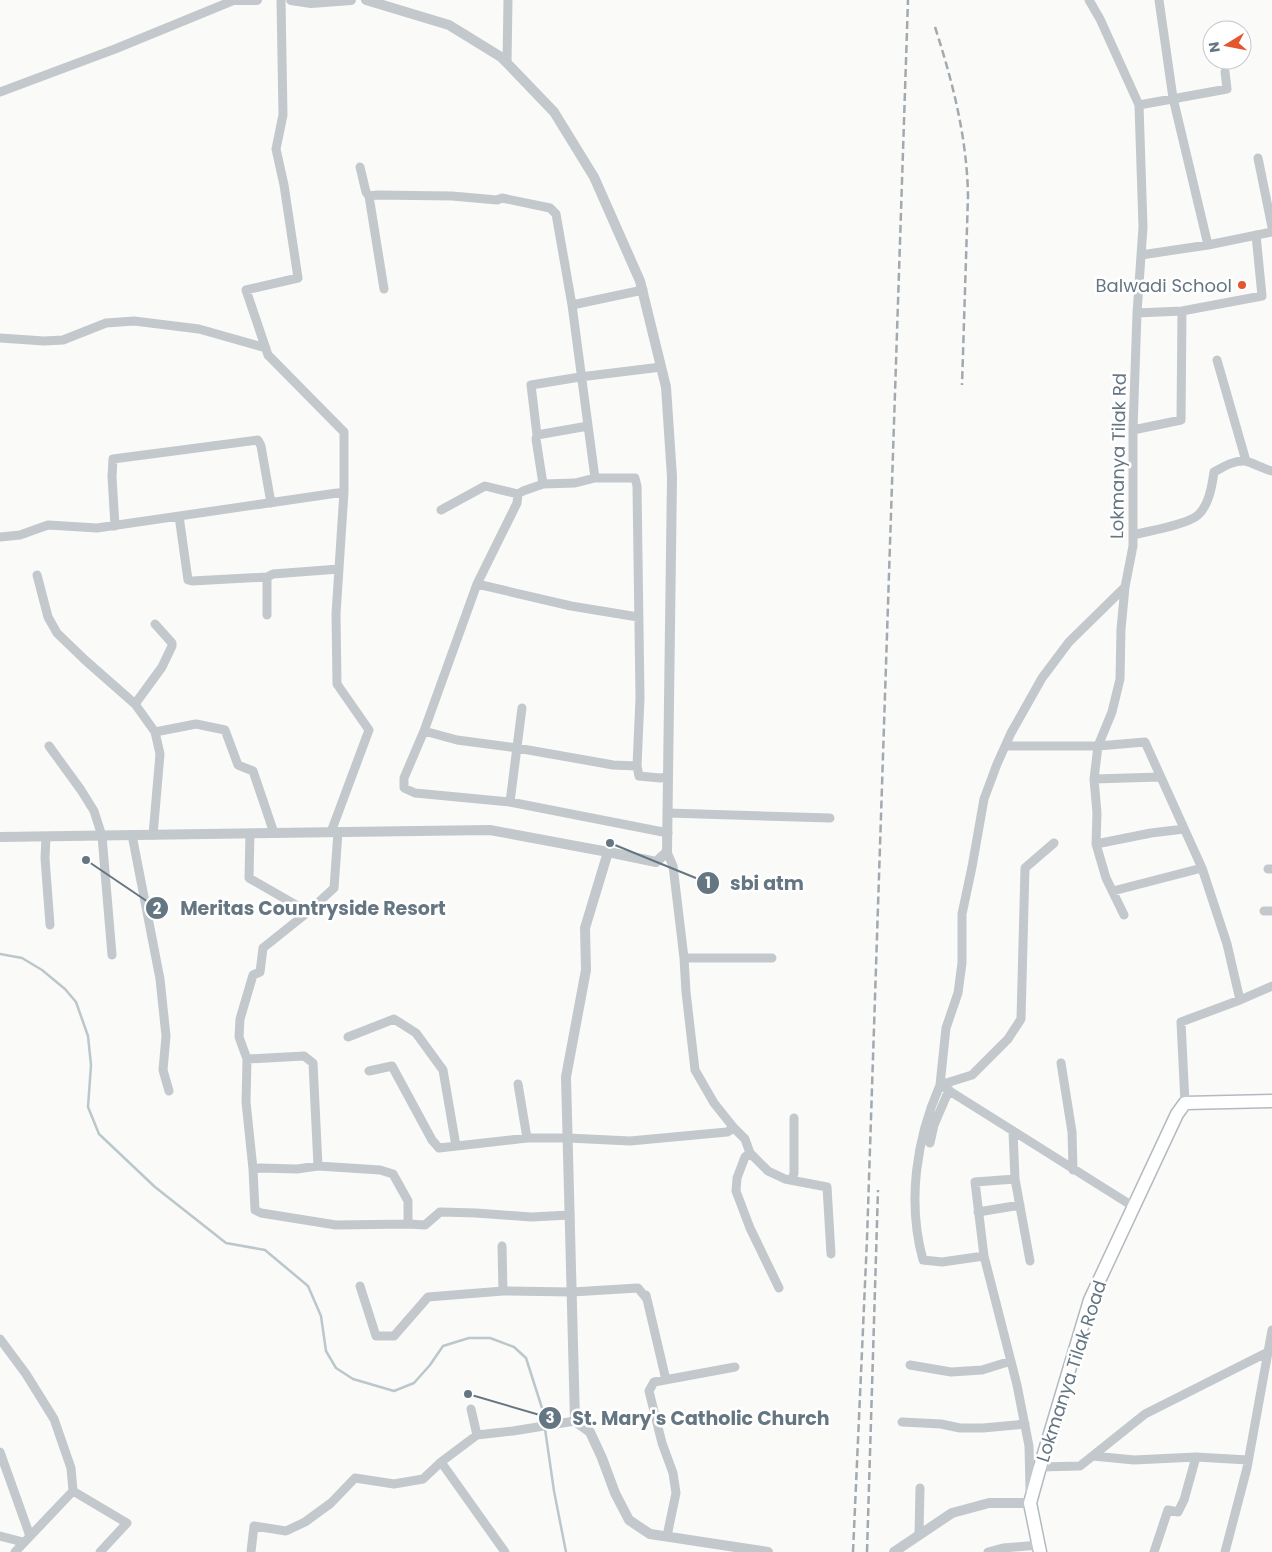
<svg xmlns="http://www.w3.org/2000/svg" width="1272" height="1552" font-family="Poppins,sans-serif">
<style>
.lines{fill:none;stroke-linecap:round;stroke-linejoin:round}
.stream{stroke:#bbc7cb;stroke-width:2.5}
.secondary-casing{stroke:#b3babf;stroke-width:15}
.minor{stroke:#c3c8cc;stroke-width:9}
.tertiary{stroke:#c3c8cc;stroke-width:10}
.secondary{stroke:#fff;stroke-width:12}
.rail{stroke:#a2aab0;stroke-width:2.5;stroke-dasharray:8 4;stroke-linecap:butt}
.poi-dot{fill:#e4572e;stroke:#fff;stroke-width:2}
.labels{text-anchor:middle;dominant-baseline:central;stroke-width:5;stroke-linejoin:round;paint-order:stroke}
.poi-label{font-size:18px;fill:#657683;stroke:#fff;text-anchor:end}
.street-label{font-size:18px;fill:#657683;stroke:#fff}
.leader{fill:none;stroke:#657683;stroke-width:2}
.callout-dot{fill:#657683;stroke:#fff;stroke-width:2}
.mark-label{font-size:15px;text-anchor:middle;font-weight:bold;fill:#fff}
.callout-label{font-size:19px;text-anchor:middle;font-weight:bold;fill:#657683;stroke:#fff;stroke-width:5;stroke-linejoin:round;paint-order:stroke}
</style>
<rect width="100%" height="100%" fill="#fafaf8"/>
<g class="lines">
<!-- stream -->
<path class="stream" d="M 0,954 L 22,958 L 42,970 L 65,989 L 76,1002 L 88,1036 L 91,1065 L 88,1107 L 99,1134 L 155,1187 L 226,1243 L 265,1250 L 308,1286 L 321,1316 L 326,1351 L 336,1368 L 353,1379 L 394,1391 L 414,1383 L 430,1365 L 443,1346 L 469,1338 L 490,1338 L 514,1347 L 526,1358 L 542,1408 L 554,1491 L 566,1552"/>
<defs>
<path id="secondary" d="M 1040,1552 L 1030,1503 L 1040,1467 L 1090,1300 L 1177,1114 L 1185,1103 L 1272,1101"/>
</defs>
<!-- secondary casing -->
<use href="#secondary" class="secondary-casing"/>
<!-- minor -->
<path class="minor" d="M 281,0 L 283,115 L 276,149 L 284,185 L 298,278 L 246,290 L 268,355 L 344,432 L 344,492 L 336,614 L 337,684 L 369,730 L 331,832
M 1089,0 L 1100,19 L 1139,105 L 1143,227 L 1137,313 L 1133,430 L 1133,546 L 1125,587 L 1121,629 L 1120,679 L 1112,712 L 1098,746 L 1094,779 L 1097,813 L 1096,844 L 1106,878 L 1124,915
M 1159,0 L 1173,98 L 1208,245
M 507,63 L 508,0
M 0,92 L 115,49 L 232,1
M 1139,105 L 1227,89 L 1225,72
M 1258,158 L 1272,227
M 360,167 L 366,192 L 369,196 L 384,289
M 369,196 L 377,195 L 452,196 L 497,200 L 502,198 L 550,208 L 556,214 L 572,305 L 595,478
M 1141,255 L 1208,245 L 1272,232
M 572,305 L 643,290
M 1137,313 L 1182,311 L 1262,296 L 1256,235
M 0,338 L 44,341 L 63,340 L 106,323 L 134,321 L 199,329 L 266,348
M 1217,360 L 1246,461
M 1133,430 L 1181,420 L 1182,311
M 537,435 L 588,426
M 543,484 L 536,439 L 537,435 L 531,385 L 580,377 L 661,367
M 441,510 L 485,486 L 518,494
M 179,516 L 188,580 L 192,581 L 267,577 L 273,574 L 339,569
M 115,526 L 112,477 L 113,459 L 258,440 L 261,446 L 271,503
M 1133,535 C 1148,531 1187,525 1198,515 C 1209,505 1212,486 1214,472 C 1223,467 1234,460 1245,461 C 1251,462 1264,469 1272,471
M 0,537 L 20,535 L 48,525 L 97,528 L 344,492
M 37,575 L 48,617 L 57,633 L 85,660 L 135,704 L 155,732 L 160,754 L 153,835
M 267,577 L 267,615
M 477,584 L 571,606 L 638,617
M 1125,587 L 1069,642 L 1042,678 L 1011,733 L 997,764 L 984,799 L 972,867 L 962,914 L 962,963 L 958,993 L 946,1028 L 940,1085 L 1134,1207
M 135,704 L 162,667 L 172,646 L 172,643 L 155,624
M 424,731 L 457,740 L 517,748 L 613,765 L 637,766
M 155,732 L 196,724 L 225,730 L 238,765 L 253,771 L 274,833
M 49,746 L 81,790 L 94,811 L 102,836 L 112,955
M 1005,746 L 1098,746 L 1145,742 L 1202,868 L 1227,944 L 1240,1000
M 1094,779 L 1160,777
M 510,802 L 522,708
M 668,813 L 830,818
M 338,832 L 334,888 L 308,912 L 263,948 L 260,972 L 253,975 L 240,1019 L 239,1037 L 247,1059 L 246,1102 L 253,1169 L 255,1210 L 261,1213 L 336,1225 L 408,1224 L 425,1225 L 440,1212 L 476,1213 L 531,1217 L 570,1215
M 250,833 L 249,878 L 308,912
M 668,833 L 510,802 L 415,793 L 404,788 L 404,778 L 424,731 L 477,584 L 517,503 L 518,494 L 523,491 L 543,484 L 575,483 L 595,478 L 635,478 L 637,486 L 640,698 L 637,766 L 639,776 L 660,778 L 668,777
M 132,835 L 160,979 L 166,1036 L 163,1070 L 169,1091
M 46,837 L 45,858 L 50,925
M 1096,844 L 1151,833 L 1184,829
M 667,852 L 673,866 L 684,958 L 686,992 L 695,1070 L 714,1103 L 734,1128 L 745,1139 L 750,1153 L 768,1171 L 785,1179 L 827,1187 L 831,1254
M 1268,869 L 1272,869
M 1113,891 L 1202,868
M 1264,911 L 1272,911
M 684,958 L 772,958
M 348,1037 L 394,1019 L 416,1033 L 443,1070 L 456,1146
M 247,1059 L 304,1056 L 313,1063 L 318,1166
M 1061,1063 L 1072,1132 L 1073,1170
M 369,1071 L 392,1066 L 432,1140 L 439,1148 L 527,1138 L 568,1138 L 630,1141 L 727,1132 L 734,1128
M 518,1084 L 527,1138
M 1185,1103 L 1181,1022 L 1240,1000 L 1272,986
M 1013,1132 L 1015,1179
M 930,1143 L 934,1125 L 949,1090
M 750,1153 L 745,1157 L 737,1178 L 736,1191 L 750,1228 L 779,1288
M 253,1169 L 260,1168 L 297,1169 L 318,1166 L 380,1170 L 393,1174 L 408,1201 L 408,1224
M 792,1180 L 794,1173 L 794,1118
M 978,1212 L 1020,1205
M 502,1246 L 503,1291
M 984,1256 L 942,1262 L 923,1260 C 907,1202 916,1140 940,1085 L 972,1075 L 1008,1039 L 1021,1019 L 1025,868 L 1054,843
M 1030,1261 L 1015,1179 L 975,1182 L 984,1256 L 1017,1385 L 1029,1446 L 1030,1490
M 360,1286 L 376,1336 L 394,1336 L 428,1297 L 503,1291 L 572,1292 L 638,1288 L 647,1299
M 646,1295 L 666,1380
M 0,1339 L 26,1374 L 54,1419 L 71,1468 L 73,1491 L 15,1552
M 910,1365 L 951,1372 L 982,1370 L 1011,1361
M 471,1409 L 477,1435
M 902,1422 L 941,1424 L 960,1428 L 983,1428 L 1025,1424
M 0,1452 L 30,1536
M 1093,1456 L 1134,1460 L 1196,1457 L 1248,1460
M 441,1462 L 505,1552
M 1040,1467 L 1080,1466 L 1145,1414 L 1268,1352
M 73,1491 L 127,1523 L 100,1552
M 919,1535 L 920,1488
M 0,1536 L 23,1542
M 667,1536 L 676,1493 L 673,1473 L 662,1443 L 649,1391 L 654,1382 L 735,1367
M 251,1552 L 254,1526 L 286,1531 L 305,1522 L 331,1503 L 355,1478 L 394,1484 L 423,1479 L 441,1462 L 477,1435 L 513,1431 L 575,1421
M 988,1552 L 1003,1548 L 1039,1545
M 1154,1552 L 1168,1510 L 1178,1512 L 1184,1500 L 1196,1457
M 1225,1552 L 1247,1468 L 1272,1330"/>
<!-- tertiary -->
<path class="tertiary" d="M 231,0 L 257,0
M 291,0 L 311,3 L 351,0
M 366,0 L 449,25 L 501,57 L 507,63 L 554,112 L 594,177 L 640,281 L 666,387 L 672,477 L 667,852 L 656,862 L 608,852
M 0,837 L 490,830 L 608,852 L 585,928 L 586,970 L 566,1077 L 575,1421 L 590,1432 L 602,1458 L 615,1493 L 629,1520 L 650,1534 L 768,1552
M 894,1552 L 952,1513 L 989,1503 L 1030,1503"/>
<!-- secondary -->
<use href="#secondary" class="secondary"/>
<!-- rail -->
<path class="rail" d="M 935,27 C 953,83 967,138 968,196 L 962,385
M 853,1552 L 867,1239 L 908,0
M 867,1552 L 878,1190"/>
</g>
<!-- markers -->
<circle class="poi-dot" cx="1242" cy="285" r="5"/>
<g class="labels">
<!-- poi labels -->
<g class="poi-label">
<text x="1232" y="285">Balwadi School</text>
</g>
<!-- street labels -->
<g class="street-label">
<text transform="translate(1118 456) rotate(-89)">Lokmanya Tilak Rd</text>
<text transform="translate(1071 1371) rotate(-72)">Lokmanya Tilak Road</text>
</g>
</g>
<!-- callouts -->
<path class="leader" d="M610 843L708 883M86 860L157 908M468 1394L550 1418"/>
<g class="callout-dot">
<circle cx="610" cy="843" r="5"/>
<circle cx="86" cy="860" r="5"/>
<circle cx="468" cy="1394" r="5"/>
<circle cx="708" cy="883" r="12"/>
<circle cx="157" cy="908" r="12"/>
<circle cx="550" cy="1418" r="12"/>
</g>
<g class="mark-label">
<text x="708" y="888">1</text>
<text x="157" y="914">2</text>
<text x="550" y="1423">3</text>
</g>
<g class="callout-label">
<text x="767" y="890">sbi atm</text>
<text x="313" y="915">Meritas Countryside Resort</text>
<text x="701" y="1425">St. Mary's Catholic Church</text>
</g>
<!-- north arrow -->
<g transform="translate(1227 45) rotate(260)"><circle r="24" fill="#ffffff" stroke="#c1c8cd"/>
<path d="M0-4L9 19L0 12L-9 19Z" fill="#e4572e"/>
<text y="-8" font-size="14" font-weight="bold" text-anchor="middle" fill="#657683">N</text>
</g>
</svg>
